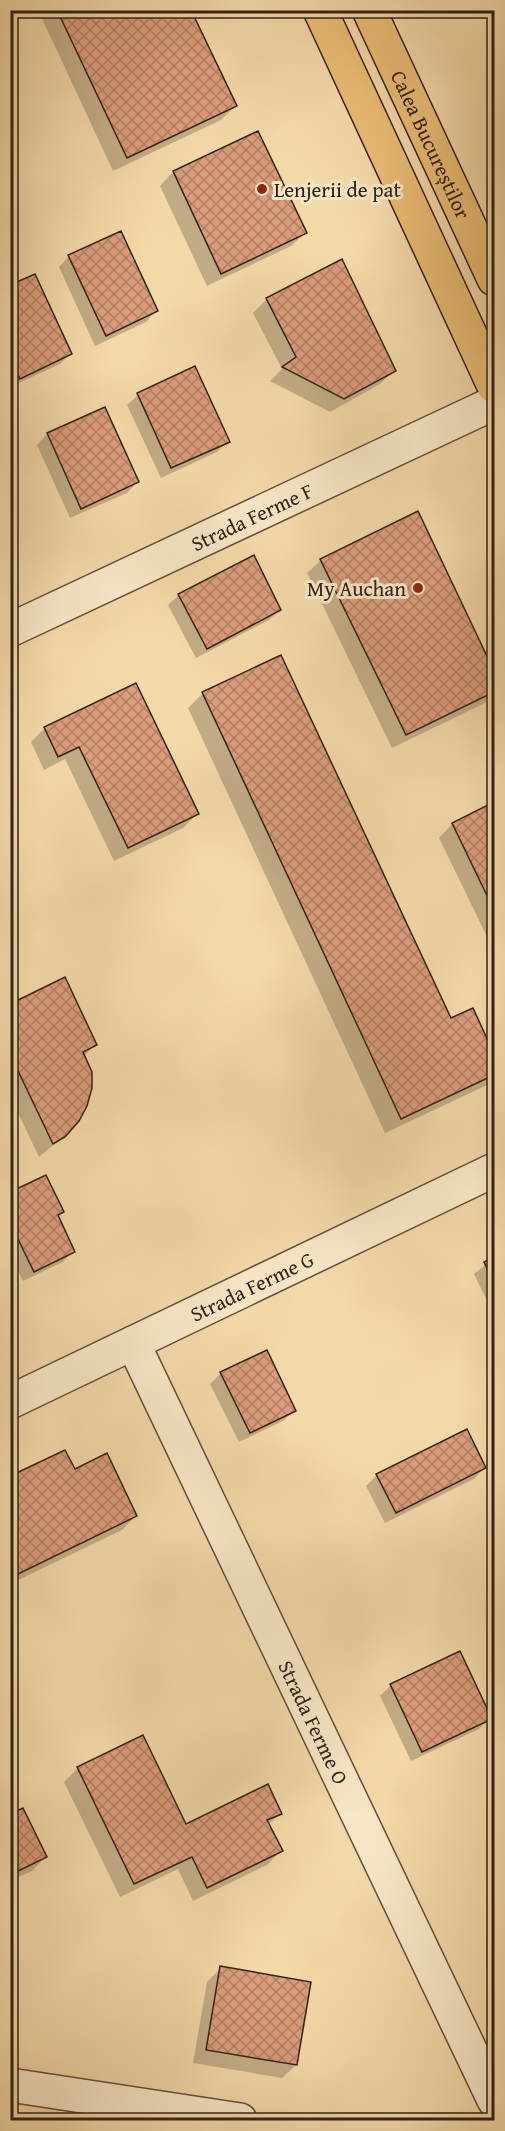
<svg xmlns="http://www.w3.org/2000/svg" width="505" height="2131" font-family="'Gentium Book Plus',serif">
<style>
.shadow{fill:#0003}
.building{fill:url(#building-cross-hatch);stroke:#332119;stroke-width:1.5}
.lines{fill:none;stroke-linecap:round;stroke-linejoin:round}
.street-casing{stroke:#634f3d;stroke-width:36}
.highway-casing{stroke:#332119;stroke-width:36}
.street{stroke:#f7e6c6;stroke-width:33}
.highway{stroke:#eabc74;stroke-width:33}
.poi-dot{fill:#8f2418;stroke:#f7e6c6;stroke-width:2}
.labels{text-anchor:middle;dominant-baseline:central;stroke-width:6;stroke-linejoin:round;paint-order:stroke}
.street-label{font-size:21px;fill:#332119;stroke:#f7e6c6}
.poi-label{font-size:21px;fill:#332119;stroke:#f7e6c6;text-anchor:start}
</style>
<defs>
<pattern id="building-cross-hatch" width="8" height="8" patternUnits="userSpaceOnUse" patternTransform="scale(1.5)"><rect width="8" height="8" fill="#da9c7a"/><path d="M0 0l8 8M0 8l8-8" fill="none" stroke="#b17f63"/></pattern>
</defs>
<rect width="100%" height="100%" fill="#f3d8a8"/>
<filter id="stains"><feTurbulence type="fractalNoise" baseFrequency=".00333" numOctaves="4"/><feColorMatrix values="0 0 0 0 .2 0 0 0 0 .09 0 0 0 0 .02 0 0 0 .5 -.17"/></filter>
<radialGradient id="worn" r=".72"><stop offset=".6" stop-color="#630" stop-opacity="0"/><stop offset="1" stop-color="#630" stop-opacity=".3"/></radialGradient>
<!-- shadow -->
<path class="shadow" d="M 38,10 L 190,10 L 235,106 L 221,120 L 113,171 Z
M 258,133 L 305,233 L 291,246 L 207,286 L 160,186 L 173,172 Z
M 69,256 L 156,311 L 146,322 L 95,346 L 59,267 Z
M 10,287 L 70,354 L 60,364 L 10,387 Z
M 267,299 L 394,371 L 380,384 L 330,412 L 270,381 L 282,369 L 253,313 Z
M 194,368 L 228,441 L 217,452 L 161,478 L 127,405 L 138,395 Z
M 104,409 L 137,482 L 127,493 L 70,518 L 37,445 L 47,434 Z
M 417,513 L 494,675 L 494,694 L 487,702 L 392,748 L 307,573 L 321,560 Z
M 179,595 L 280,610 L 269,620 L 196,658 L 168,605 Z
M 135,685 L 197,814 L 183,828 L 114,861 L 65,759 L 44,770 L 31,742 L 45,728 Z
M 203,693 L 450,1020 L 472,1010 L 494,1057 L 494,1077 L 485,1086 L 385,1133 L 188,708 Z
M 494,803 L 494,951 L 439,838 L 452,824 Z
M 10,1006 L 95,1045 L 83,1057 L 64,1136 L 39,1157 L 10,1096 Z
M 10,1194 L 62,1212 L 57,1217 L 73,1251 L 63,1262 L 23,1281 L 10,1255 Z
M 494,1258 L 494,1315 L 474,1274 Z
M 221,1373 L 294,1411 L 283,1421 L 239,1442 L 210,1384 Z
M 484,1468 L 474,1479 L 385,1523 L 366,1486 L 377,1475 Z
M 74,1471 L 136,1516 L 122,1530 L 10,1584 L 10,1478 Z
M 391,1685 L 490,1718 L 479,1729 L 411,1761 L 380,1696 Z
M 78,1768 L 186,1826 L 280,1814 L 268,1825 L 281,1851 L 267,1865 L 193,1901 L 178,1869 L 120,1897 L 64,1782 Z
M 10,1816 L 45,1857 L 32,1871 L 10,1881 Z
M 221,1968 L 296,2065 L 282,2078 L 193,2063 L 207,1982 Z"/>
<!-- building -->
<path class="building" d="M 57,10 L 191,10 L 237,106 L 127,158 Z
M 258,131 L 307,233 L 221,274 L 173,171 Z
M 121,231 L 158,311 L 106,336 L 68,255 Z
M 342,259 L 396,371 L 344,399 L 282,367 L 296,357 L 266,298 Z
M 35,274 L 72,354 L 20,379 L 10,359 L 10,285 Z
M 195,366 L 230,442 L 171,468 L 137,393 Z
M 105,407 L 139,482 L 81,509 L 47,433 Z
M 418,511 L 494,671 L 494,692 L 406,735 L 320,559 Z
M 254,555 L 281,610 L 207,649 L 178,594 Z
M 281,655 L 451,1018 L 473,1008 L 494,1054 L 494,1075 L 401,1119 L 202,692 Z
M 136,683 L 199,814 L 128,848 L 79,747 L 58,757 L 44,727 Z
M 494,802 L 494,910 L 452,823 Z
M 65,977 L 97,1045 L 83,1052 L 92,1072 L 92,1088 L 87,1106 L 79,1121 L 65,1137 L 53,1144 L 10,1054 L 10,1004 Z
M 46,1175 L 64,1212 L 58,1215 L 75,1252 L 34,1272 L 16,1235 L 10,1238 L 10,1192 Z
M 494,1257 L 494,1283 L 484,1262 Z
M 267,1350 L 296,1411 L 250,1433 L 220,1372 Z
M 467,1429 L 486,1468 L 396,1513 L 376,1474 Z
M 65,1450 L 75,1469 L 107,1453 L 137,1516 L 16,1575 L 10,1565 L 10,1476 Z
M 460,1651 L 492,1719 L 422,1752 L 390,1684 Z
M 143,1735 L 186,1824 L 268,1784 L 282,1814 L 267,1820 L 283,1851 L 207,1888 L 192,1857 L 134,1884 L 77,1767 Z
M 23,1808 L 47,1857 L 10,1875 L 10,1814 Z
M 220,1966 L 311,1982 L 297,2065 L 206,2050 Z"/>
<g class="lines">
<defs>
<g id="street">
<path id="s1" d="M 10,630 L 494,403"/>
<path id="s2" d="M 133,1343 L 494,2100"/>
<path id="s3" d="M 10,1402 L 494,1170"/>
<path d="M 10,2085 L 240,2120"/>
</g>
<g id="highway">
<path d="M 320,10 L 494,386"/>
<path id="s4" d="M 369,10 L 494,279"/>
</g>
</defs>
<!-- street casing -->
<use href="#street" class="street-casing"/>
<!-- highway casing -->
<use href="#highway" class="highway-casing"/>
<!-- street -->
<use href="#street" class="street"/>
<!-- highway -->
<use href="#highway" class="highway"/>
</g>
<!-- markers -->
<g class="poi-dot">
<circle cx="262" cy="189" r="6"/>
<circle cx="418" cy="588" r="6"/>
</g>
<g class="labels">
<!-- street labels -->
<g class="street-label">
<text stroke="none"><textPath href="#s4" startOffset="148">Calea Bucureștilor</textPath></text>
<text stroke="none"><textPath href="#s1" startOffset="267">Strada Ferme F</textPath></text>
<text stroke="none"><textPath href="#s3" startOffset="268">Strada Ferme G</textPath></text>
<text stroke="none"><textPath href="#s2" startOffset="420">Strada Ferme O</textPath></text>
</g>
<!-- poi labels -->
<g class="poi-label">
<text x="274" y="189">Lenjerii de pat</text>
<text x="406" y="588" text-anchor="end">My Auchan</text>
</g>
</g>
<!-- margin -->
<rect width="505" height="2131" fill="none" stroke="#f3d8a8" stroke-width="36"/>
<rect x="12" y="12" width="481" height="2107" fill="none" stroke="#332119" stroke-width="3"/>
<rect x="18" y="18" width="469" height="2095" fill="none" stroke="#332119" stroke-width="1.5"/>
<rect width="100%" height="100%" filter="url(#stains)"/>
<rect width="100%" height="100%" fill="url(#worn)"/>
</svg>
